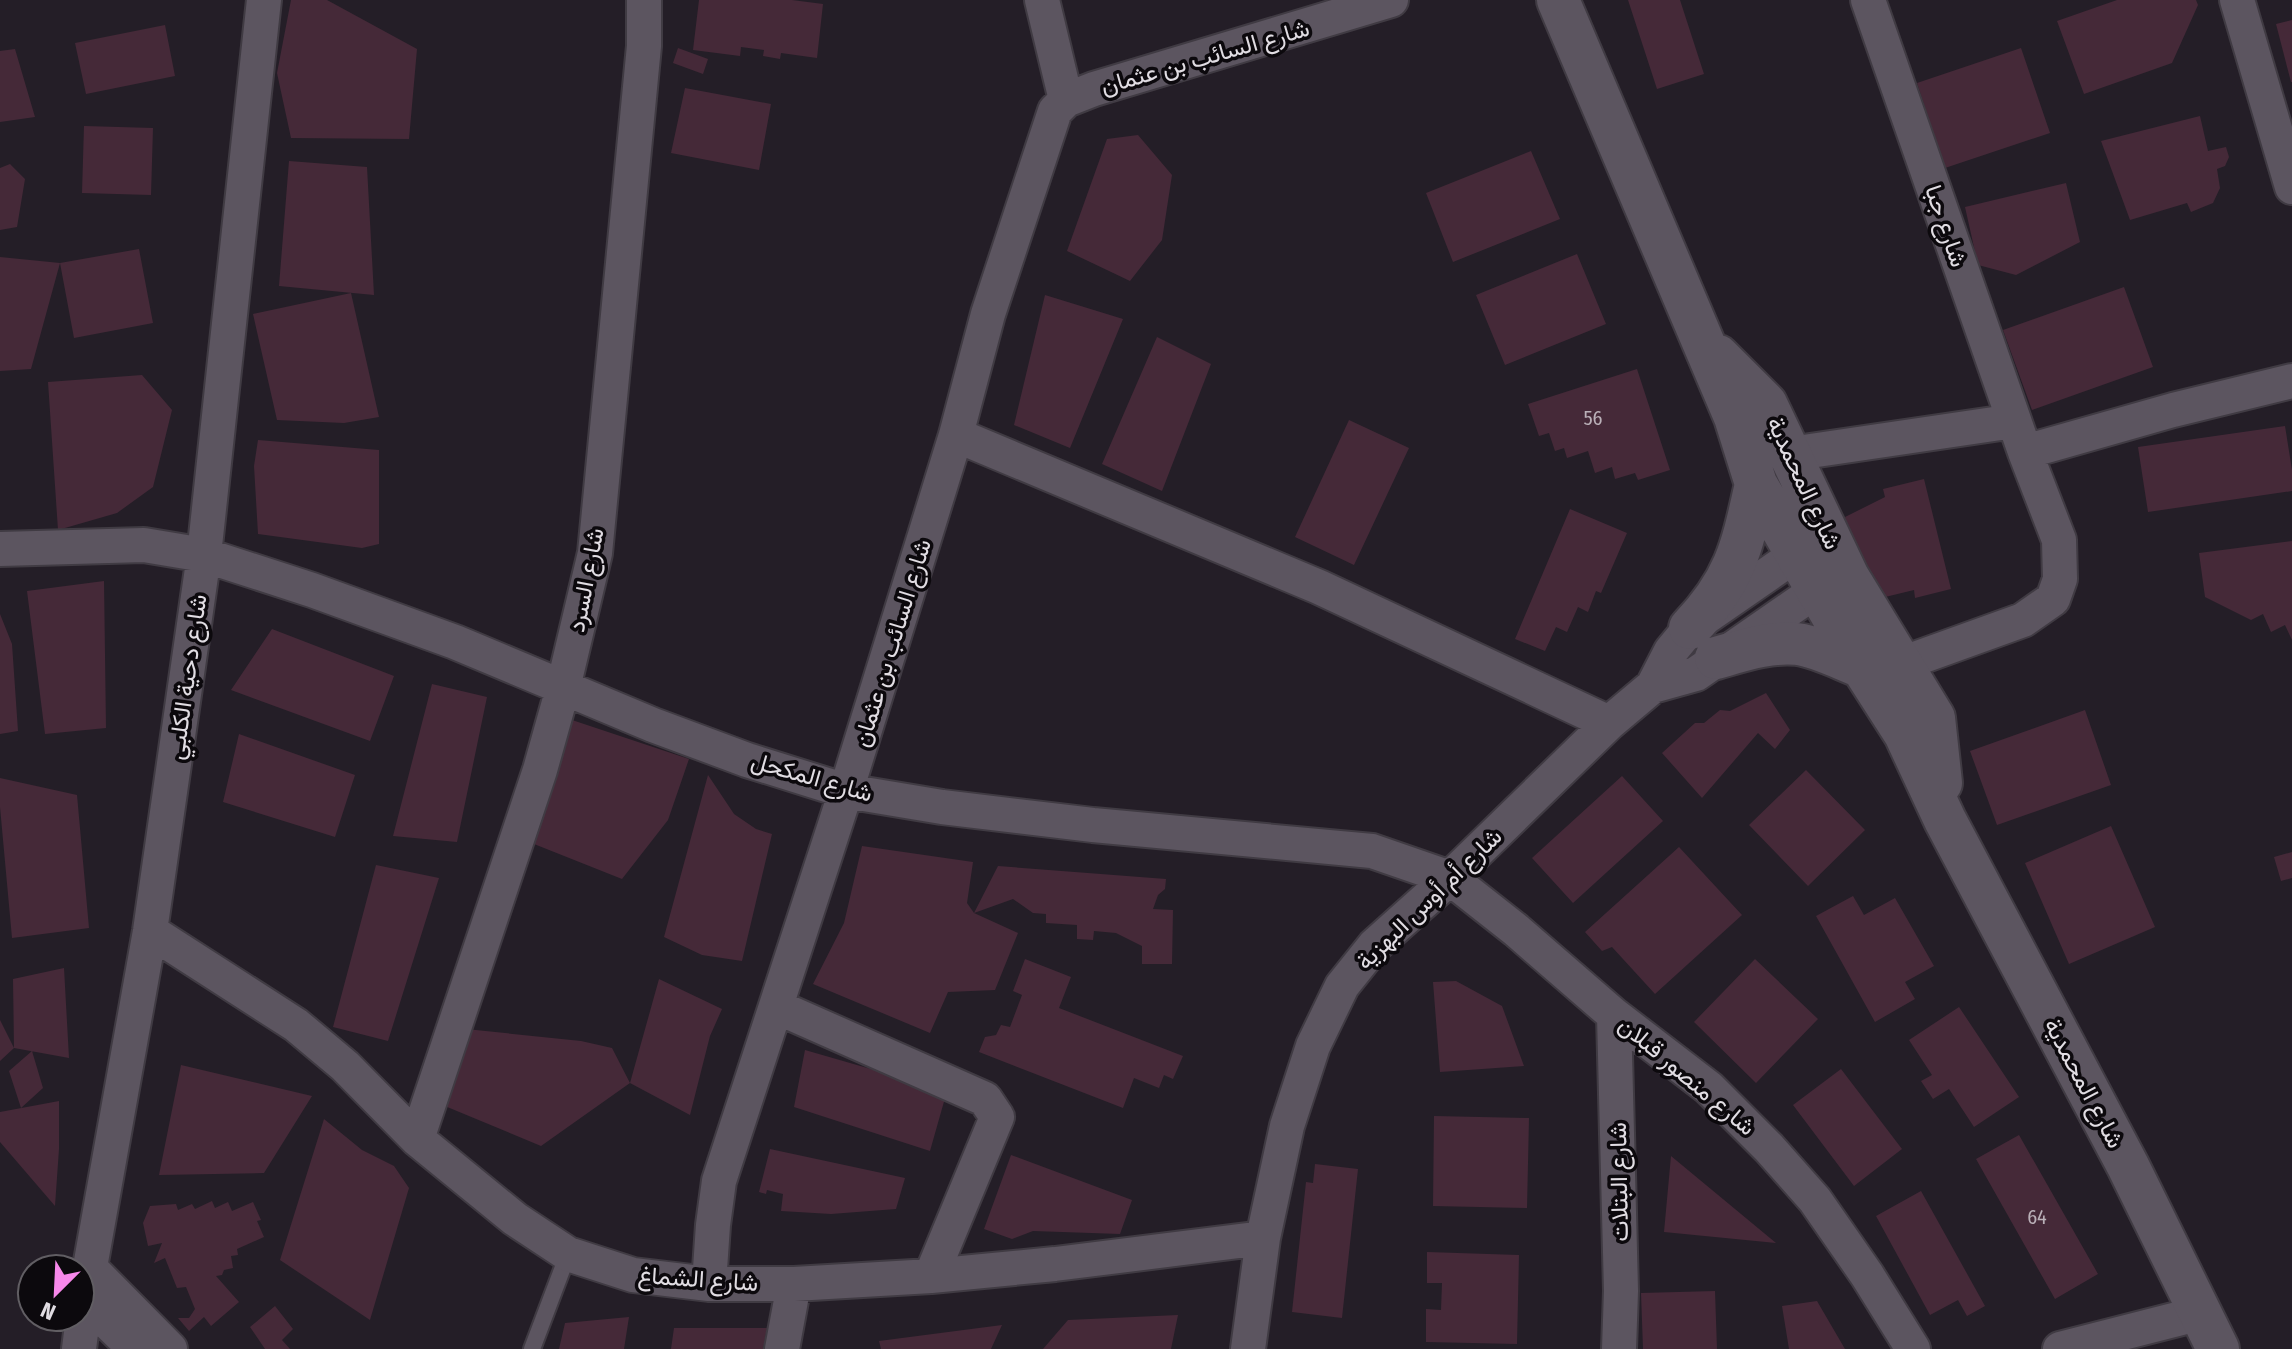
<svg xmlns="http://www.w3.org/2000/svg" width="2292" height="1349" font-family="'Fira Sans Condensed',Vazirmatn,sans-serif">
<style>
.building{fill:#452938}
.lines{fill:none;stroke-linecap:round;stroke-linejoin:round}
.service-casing{stroke:#403b43;stroke-width:20}
.minor-casing{stroke:#403b43;stroke-width:38}
.tertiary-casing{stroke:#403b43;stroke-width:46}
.service{stroke:#5c5560;stroke-width:16}
.minor{stroke:#5c5560;stroke-width:34}
.tertiary{stroke:#5c5560;stroke-width:42}
.labels{text-anchor:middle;dominant-baseline:central;stroke-width:7;stroke-linejoin:round;paint-order:stroke}
.number-label{font-size:20px;fill:#bab0b8}
.street-label{font-size:24px;fill:#e1dde3;stroke:#0c090d}
</style>
<rect width="100%" height="100%" fill="#241e27"/>
<!-- building -->
<path class="building" d="M 291,0 L 327,0 L 417,49 L 409,139 L 291,138 L 277,73 Z
M 699,0 L 792,0 L 823,4 L 817,58 L 781,53 L 780,59 L 763,56 L 764,50 L 741,47 L 740,56 L 693,50 Z
M 1628,0 L 1680,0 L 1704,74 L 1657,89 Z
M 2117,0 L 2196,0 L 2198,5 L 2172,63 L 2084,94 L 2057,21 Z
M 2292,20 L 2292,82 L 2291,82 L 2276,24 Z
M 165,25 L 175,76 L 86,94 L 75,43 Z
M 678,48 L 708,59 L 703,74 L 673,63 Z
M 2021,48 L 2050,133 L 1945,168 L 1917,83 Z
M 15,49 L 35,117 L 0,122 L 0,51 Z
M 685,88 L 771,104 L 759,170 L 671,153 Z
M 2200,116 L 2208,151 L 2226,147 L 2229,157 L 2225,166 L 2217,169 L 2220,188 L 2213,203 L 2191,212 L 2187,203 L 2130,220 L 2101,141 Z
M 84,126 L 153,128 L 151,195 L 82,193 Z
M 1138,135 L 1172,175 L 1162,240 L 1130,281 L 1067,251 L 1107,139 Z
M 1531,151 L 1560,219 L 1453,262 L 1426,193 Z
M 289,161 L 367,167 L 374,295 L 279,286 Z
M 10,164 L 25,179 L 17,227 L 0,230 L 0,168 Z
M 2066,183 L 2080,242 L 2016,275 L 1978,265 L 1965,207 Z
M 139,249 L 153,323 L 74,338 L 60,263 Z
M 1577,254 L 1606,324 L 1505,365 L 1476,295 Z
M 0,257 L 60,263 L 31,369 L 0,371 Z
M 2124,287 L 2153,367 L 2032,410 L 2003,330 Z
M 351,293 L 379,417 L 344,423 L 277,420 L 253,314 Z
M 1045,295 L 1123,319 L 1070,448 L 1014,425 Z
M 1157,337 L 1211,364 L 1162,491 L 1102,464 Z
M 1637,369 L 1670,470 L 1638,480 L 1635,473 L 1615,479 L 1612,467 L 1595,473 L 1588,451 L 1567,458 L 1564,448 L 1555,451 L 1549,433 L 1539,436 L 1528,404 Z
M 142,375 L 172,410 L 153,487 L 117,513 L 58,530 L 48,382 Z
M 1349,420 L 1409,448 L 1354,565 L 1295,537 Z
M 2285,426 L 2292,470 L 2292,491 L 2148,512 L 2138,447 Z
M 258,440 L 379,450 L 379,544 L 362,548 L 258,534 L 254,466 Z
M 1924,479 L 1951,589 L 1915,598 L 1914,590 L 1877,599 L 1852,560 L 1845,517 L 1885,497 L 1883,489 Z
M 1570,509 L 1627,533 L 1601,593 L 1596,591 L 1588,612 L 1578,607 L 1567,632 L 1556,627 L 1545,651 L 1515,639 Z
M 2292,541 L 2292,640 L 2285,625 L 2271,632 L 2263,614 L 2251,620 L 2205,597 L 2199,553 Z
M 104,581 L 106,728 L 45,734 L 27,591 Z
M 0,614 L 12,644 L 18,731 L 0,734 Z
M 272,629 L 394,676 L 370,741 L 231,690 Z
M 432,684 L 487,697 L 457,842 L 393,836 Z
M 1766,693 L 1790,730 L 1775,749 L 1758,733 L 1702,798 L 1662,753 L 1695,723 L 1704,723 L 1720,710 L 1730,711 Z
M 2085,710 L 2111,785 L 1997,825 L 1970,751 Z
M 563,717 L 689,759 L 668,820 L 622,879 L 534,844 L 549,748 Z
M 239,734 L 355,775 L 335,837 L 223,802 Z
M 1806,770 L 1865,830 L 1808,886 L 1749,825 Z
M 708,775 L 734,814 L 756,829 L 772,834 L 742,961 L 702,955 L 664,937 Z
M 1622,776 L 1663,821 L 1573,903 L 1532,858 Z
M 0,778 L 77,795 L 89,928 L 12,938 L 0,807 Z
M 2111,826 L 2155,927 L 2069,964 L 2025,863 Z
M 862,846 L 973,862 L 967,903 L 974,913 L 1018,933 L 995,990 L 948,992 L 930,1033 L 813,984 L 844,923 Z
M 1679,847 L 1742,915 L 1655,994 L 1612,947 L 1602,951 L 1585,932 Z
M 2292,852 L 2292,878 L 2281,881 L 2274,857 Z
M 376,865 L 439,878 L 388,1041 L 333,1027 Z
M 998,866 L 1166,879 L 1165,889 L 1158,895 L 1153,909 L 1173,910 L 1172,964 L 1142,964 L 1142,946 L 1116,933 L 1094,931 L 1093,940 L 1077,939 L 1077,925 L 1046,923 L 1046,914 L 1033,913 L 1013,899 L 974,913 Z
M 1853,896 L 1864,915 L 1895,898 L 1934,966 L 1905,982 L 1915,999 L 1875,1022 L 1816,916 Z
M 1025,959 L 1071,977 L 1059,1008 L 1183,1056 L 1173,1079 L 1164,1075 L 1159,1088 L 1134,1078 L 1123,1108 L 979,1052 L 985,1037 L 996,1035 L 1001,1025 L 1010,1027 L 1022,995 L 1013,991 Z
M 1755,959 L 1818,1019 L 1756,1083 L 1694,1022 Z
M 64,968 L 69,1058 L 14,1048 L 13,979 Z
M 659,979 L 722,1009 L 710,1036 L 690,1115 L 630,1083 Z
M 1456,981 L 1502,1006 L 1524,1066 L 1440,1072 L 1433,982 Z
M 1959,1007 L 2019,1097 L 1974,1127 L 1949,1089 L 1933,1099 L 1921,1081 L 1932,1075 L 1909,1040 Z
M 0,1020 L 14,1048 L 0,1061 Z
M 466,1029 L 581,1041 L 612,1048 L 630,1083 L 541,1146 L 440,1104 Z
M 805,1050 L 947,1091 L 930,1151 L 794,1107 Z
M 32,1051 L 43,1088 L 21,1108 L 9,1071 Z
M 181,1065 L 312,1096 L 264,1173 L 159,1175 Z
M 1841,1069 L 1902,1149 L 1854,1186 L 1793,1105 Z
M 59,1101 L 59,1149 L 55,1206 L 0,1142 L 0,1112 Z
M 1434,1116 L 1529,1118 L 1527,1208 L 1433,1206 Z
M 324,1119 L 362,1150 L 394,1166 L 409,1188 L 370,1320 L 280,1260 Z
M 2019,1135 L 2098,1274 L 2055,1299 L 1976,1159 Z
M 770,1149 L 905,1178 L 896,1209 L 831,1214 L 781,1211 L 783,1194 L 767,1190 L 766,1194 L 759,1192 Z
M 1011,1155 L 1132,1200 L 1120,1234 L 1033,1231 L 1012,1239 L 984,1229 Z
M 1671,1156 L 1776,1243 L 1664,1232 Z
M 1315,1164 L 1358,1169 L 1342,1318 L 1292,1312 L 1306,1182 L 1313,1183 Z
M 1921,1191 L 1985,1306 L 1967,1316 L 1958,1300 L 1930,1315 L 1876,1216 Z
M 212,1201 L 215,1208 L 228,1202 L 232,1211 L 253,1202 L 261,1220 L 257,1221 L 264,1237 L 237,1249 L 238,1255 L 231,1256 L 233,1268 L 224,1270 L 222,1275 L 216,1276 L 239,1302 L 211,1326 L 204,1317 L 189,1331 L 178,1318 L 189,1318 L 195,1309 L 186,1287 L 177,1288 L 165,1258 L 154,1263 L 162,1243 L 148,1246 L 143,1223 L 150,1206 L 176,1204 L 178,1210 L 192,1204 L 195,1209 Z
M 1427,1252 L 1519,1255 L 1517,1344 L 1426,1342 L 1426,1309 L 1441,1310 L 1442,1283 L 1427,1283 Z
M 1715,1291 L 1717,1349 L 1643,1349 L 1641,1293 Z
M 1817,1301 L 1845,1349 L 1789,1349 L 1782,1306 Z
M 275,1306 L 293,1329 L 282,1340 L 290,1349 L 265,1349 L 250,1327 Z
M 1178,1315 L 1171,1349 L 1043,1349 L 1068,1320 Z
M 629,1317 L 624,1349 L 559,1349 L 565,1323 Z
M 1002,1325 L 991,1349 L 881,1349 L 879,1341 Z
M 674,1328 L 767,1328 L 763,1349 L 671,1349 Z"/>
<g class="lines">
<defs>
<path id="service" d="M 532,1349 L 568,1254"/>
<path id="minor" d="M 1042,0 L 1066,100
M 1868,0 L 2025,452 L 2059,540 L 2060,579 L 2053,599 L 2023,620 L 1901,664
M 2237,0 L 2292,187
M 956,435 L 1319,587 L 1609,723
M 2025,452 L 2173,410 L 2292,381
M 1790,454 L 2014,421
M 0,549 L 144,545 L 204,555 L 312,590 L 455,642 L 653,725 L 747,760 L 846,791 L 942,807 L 1093,825 L 1372,851 L 1450,878 L 1516,930 L 1614,1015 L 1709,1088 L 1769,1148 L 1815,1200 L 1867,1275 L 1913,1349
M 1653,686 L 1696,674 L 1817,590 L 1838,581
M 150,931 L 296,1025 L 345,1066 L 417,1139 L 515,1219 L 568,1254 L 633,1275 L 709,1284 L 794,1284 L 931,1276 L 1055,1264 L 1263,1238
M 777,1007 L 985,1099 L 997,1117 L 931,1276
M 1614,1015 L 1621,1291 L 1619,1349
M 417,1139 L 540,770 L 563,688 L 595,553 L 644,46 L 644,0
M 91,1269 L 170,1349
M 709,1284 L 713,1225 L 719,1181 L 846,791 L 956,435 L 988,314 L 1055,111 L 1066,100 L 1094,89 L 1391,0
M 87,1302 L 135,1349
M 79,1349 L 87,1284 L 150,931 L 204,555 L 264,0
M 782,1349 L 794,1284
M 1248,1349 L 1263,1238 L 1287,1126 L 1313,1046 L 1342,986 L 1374,946 L 1450,878 L 1609,723 L 1653,686 L 1671,651 L 1690,628 L 1797,554 L 1817,545
M 2060,1349 L 2201,1313"/>
<path id="tertiary" d="M 1558,0 L 1735,417 L 1756,484 L 1862,667 L 1905,734 L 1945,820 L 2128,1166 L 2218,1349
M 1718,356 L 1766,404 L 1848,577 L 1934,718 L 1941,783
M 1690,628 C 1736,580 1742,547 1756,484
M 1716,658 C 1741,651 1771,641 1797,644 C 1819,647 1841,659 1862,667"/>
</defs>
<!-- service casing -->
<use href="#service" class="service-casing"/>
<!-- minor casing -->
<use href="#minor" class="minor-casing"/>
<!-- tertiary casing -->
<use href="#tertiary" class="tertiary-casing"/>
<!-- service -->
<use href="#service" class="service"/>
<!-- minor -->
<use href="#minor" class="minor"/>
<!-- tertiary -->
<use href="#tertiary" class="tertiary"/>
</g>
<g class="labels">
<!-- number labels -->
<g class="number-label">
<text x="1593" y="418">56</text>
<text x="2037" y="1217">64</text>
</g>
<!-- street labels -->
<g class="street-label">
<text transform="translate(1205 57) rotate(-16)">شارع السائب بن عثمان</text>
<text transform="translate(1946 226) rotate(71)">شارع جبا</text>
<text transform="translate(1804 483) rotate(65)">شارع المحمدية</text>
<text transform="translate(586 580) rotate(-79)">شارع السرد</text>
<text transform="translate(892 643) rotate(-73)">شارع السائب بن عثمان</text>
<text transform="translate(187 677) rotate(-82)">شارع دحية الكلبي</text>
<text transform="translate(812 777) rotate(16)">شارع المكحل</text>
<text transform="translate(1429 899) rotate(-44)">شارع أم أوس البهزية</text>
<text transform="translate(1687 1076) rotate(40)">شارع منصور قبلان</text>
<text transform="translate(2084 1083) rotate(62)">شارع المحمدية</text>
<text transform="translate(1619 1182) rotate(-91)">شارع البتلات</text>
<text transform="translate(698 1279) rotate(4)">شارع الشماغ</text>
</g>
</g>
<!-- north arrow -->
<g transform="translate(56 1293) rotate(204)"><circle r="38" fill="#0c090d" stroke="#615e63" stroke-width="2"/>
<path d="M0-6L14 30L0 20L-14 30Z" fill="#f888eb"/>
<text y="-12" font-size="22" font-weight="bold" text-anchor="middle" fill="#e1dde3">N</text>
</g>
</svg>
